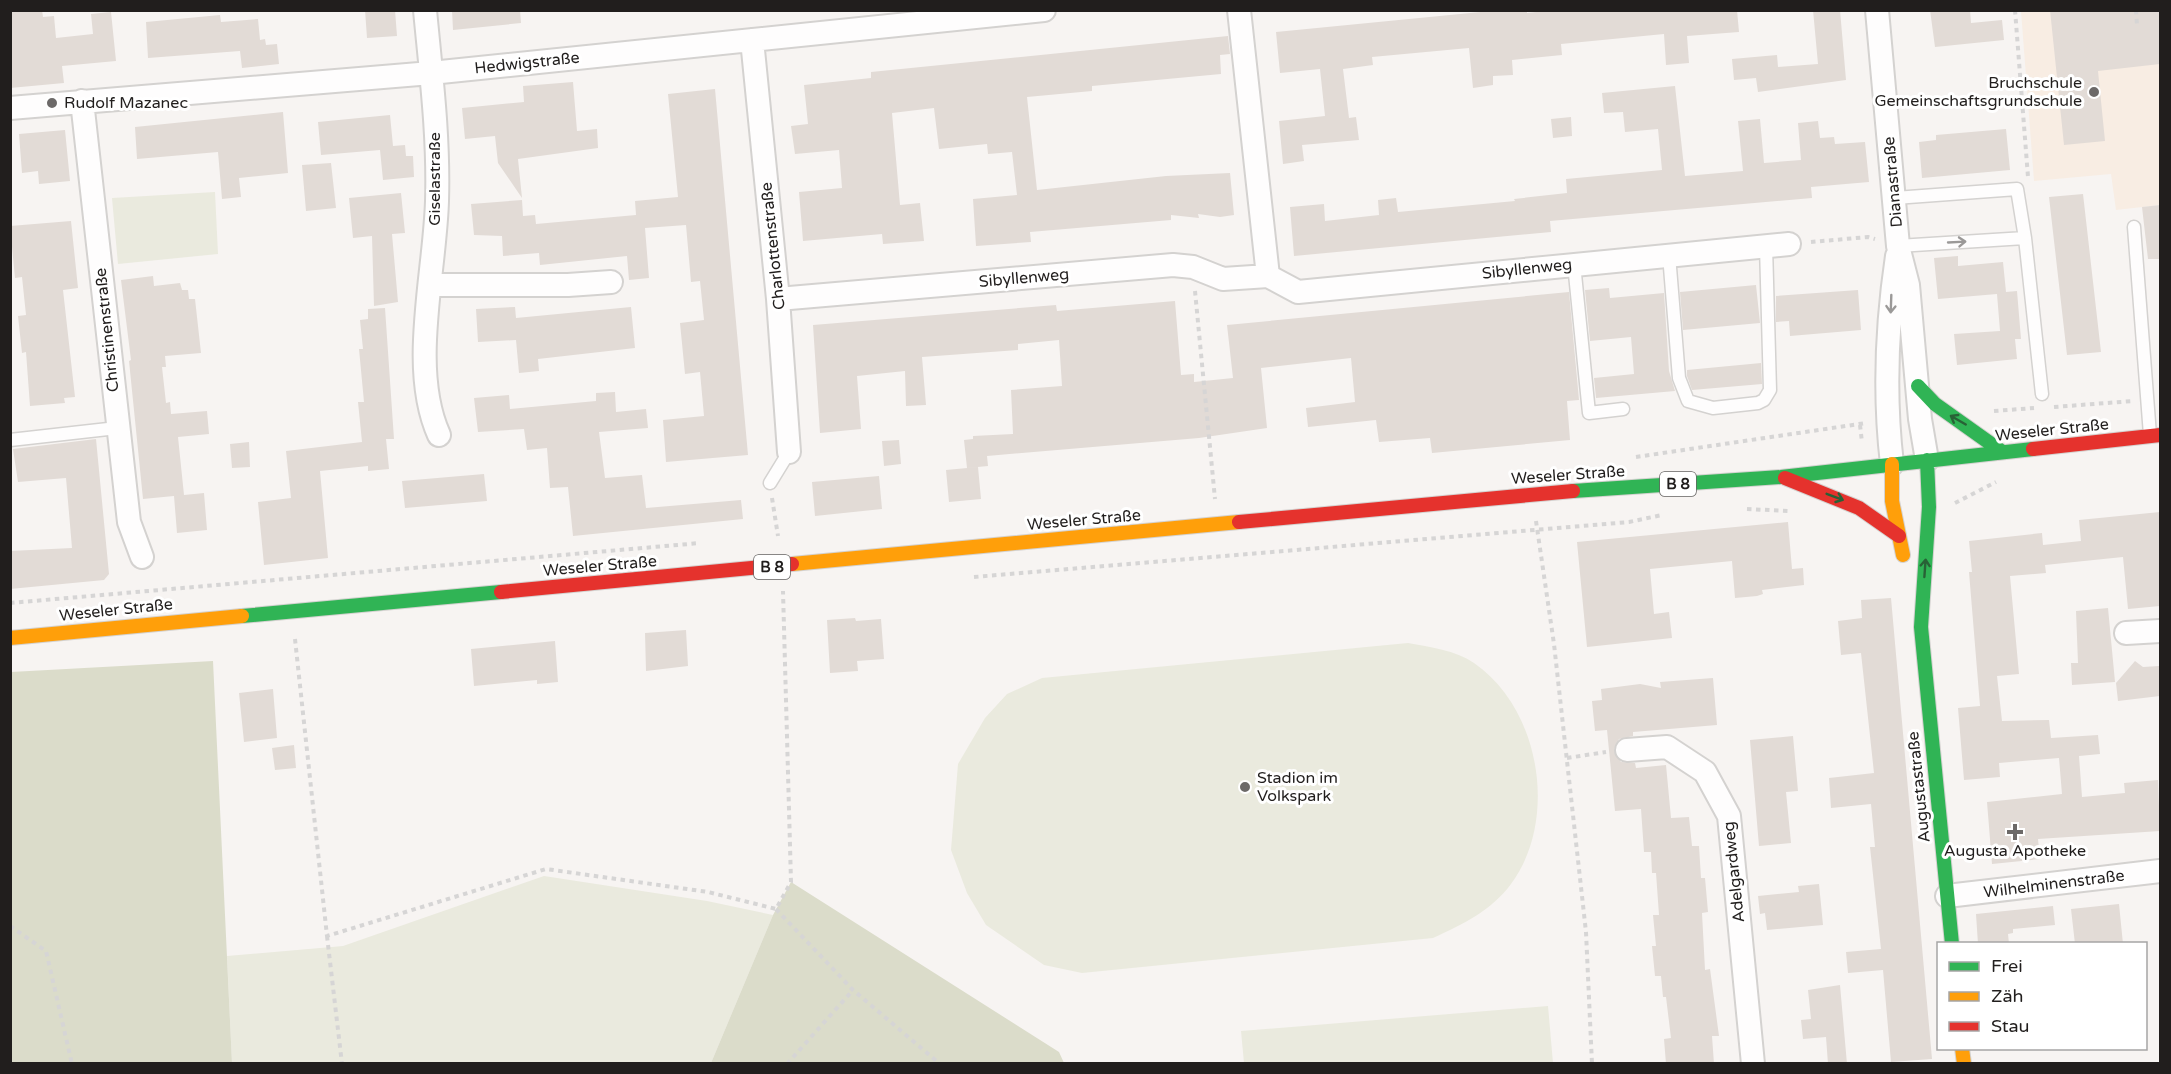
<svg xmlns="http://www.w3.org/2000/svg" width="2171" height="1074" font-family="'Varela Round',sans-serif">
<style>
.education{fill:#f8ede3}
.green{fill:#eaeade}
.forest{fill:#dbdcca}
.building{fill:#e2dbd6}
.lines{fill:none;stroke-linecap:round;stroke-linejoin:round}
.lane-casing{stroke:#d4d2d0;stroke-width:15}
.street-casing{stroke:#d4d2d0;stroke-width:26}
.fast-casing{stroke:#d4d2d0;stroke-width:16}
.slow-casing{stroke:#d4d2d0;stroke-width:16}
.jam-casing{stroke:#d4d2d0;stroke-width:16}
.path{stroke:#d6d5d5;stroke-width:4;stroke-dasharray:4.5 4.5;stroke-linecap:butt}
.lane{stroke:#fefdfd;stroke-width:12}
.street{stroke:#fefdfd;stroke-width:22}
.fast{stroke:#30b455;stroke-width:14}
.slow{stroke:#ff9f0a;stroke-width:14}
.jam{stroke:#e5322d;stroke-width:14}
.oneway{stroke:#9b9998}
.oneway2{stroke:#286236}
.poi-dot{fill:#6c6968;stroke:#fff;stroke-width:2}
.labels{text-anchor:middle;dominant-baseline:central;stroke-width:6;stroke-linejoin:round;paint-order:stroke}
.shield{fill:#fff;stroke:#646261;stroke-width:1.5}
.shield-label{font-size:15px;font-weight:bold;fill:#211e1d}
.street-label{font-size:16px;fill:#211e1d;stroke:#fff}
.poi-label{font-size:16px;fill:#211e1d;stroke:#fff;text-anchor:start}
</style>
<rect width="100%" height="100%" fill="#f7f4f2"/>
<!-- education -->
<path class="education" d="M 2021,11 L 2160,11 L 2160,205 L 2116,210 L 2111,174 L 2034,181 Z"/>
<!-- green -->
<path class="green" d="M 215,192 L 218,254 L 118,264 L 112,198 Z
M 1408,643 C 1430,647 1455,650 1474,663 C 1540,708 1559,819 1511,884 C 1491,911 1463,924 1433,938 L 1082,973 L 1044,965 L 986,925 L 967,893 L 951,850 L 958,764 L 985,718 L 1007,694 L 1042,678 Z
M 544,876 L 707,901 L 773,915 L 711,1063 L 232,1063 L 227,956 L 343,946 Z
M 1548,1006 L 1553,1063 L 1244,1063 L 1241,1031 Z"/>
<!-- forest -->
<path class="forest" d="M 213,661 L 232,1063 L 11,1063 L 11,672 Z
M 791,882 L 1059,1052 L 1064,1063 L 711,1063 L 773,915 Z"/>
<!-- building -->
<path class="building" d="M 10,10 L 42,10 L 43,17 L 54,16 L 56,38 L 93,34 L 91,14 L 111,12 L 116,61 L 62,66 L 64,83 L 10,88 Z
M 365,10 L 395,10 L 397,36 L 367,38 Z
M 452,10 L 520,10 L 521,23 L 453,30 Z
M 1501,10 L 1527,10 L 1527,13 L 1554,10 L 1737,10 L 1739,32 L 1687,36 L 1689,63 L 1666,65 L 1664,34 L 1561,44 L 1562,55 L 1512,60 L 1513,75 L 1493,76 L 1493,85 L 1473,88 L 1469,48 L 1372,57 L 1373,65 L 1343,69 L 1349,118 L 1356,117 L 1359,140 L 1302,145 L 1304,161 L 1283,164 L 1279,121 L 1325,116 L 1320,69 L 1280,73 L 1276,32 Z
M 1813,10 L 1840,10 L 1846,80 L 1758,92 L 1756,78 L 1734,80 L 1732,59 L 1777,55 L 1778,67 L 1818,64 Z
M 1930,10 L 1970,10 L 1971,23 L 2002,20 L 2004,40 L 1935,47 Z
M 2050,10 L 2160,10 L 2160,64 L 2098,71 L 2105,141 L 2064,145 Z
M 220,15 L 221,22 L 258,19 L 260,40 L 265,39 L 266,45 L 277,44 L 279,64 L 242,68 L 240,51 L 148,58 L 146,22 Z
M 1228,36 L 1230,54 L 1220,55 L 1221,74 L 1092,86 L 1092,91 L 1027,97 L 1037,190 L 1166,176 L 1230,173 L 1234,215 L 1220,217 L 1198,214 L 1199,218 L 1171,215 L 1171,220 L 1030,232 L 1031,242 L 976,246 L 973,199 L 1017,195 L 1012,152 L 988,154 L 987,144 L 939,149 L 934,108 L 892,113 L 900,205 L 920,203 L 924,241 L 883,244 L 882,234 L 803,241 L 799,192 L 842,188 L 839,150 L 795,154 L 791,126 L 808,124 L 804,85 L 871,78 L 871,72 Z
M 573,82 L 577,131 L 597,129 L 598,148 L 518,159 L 522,198 L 498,163 L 495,136 L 465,139 L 462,108 L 524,102 L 523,86 Z
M 1675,86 L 1685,176 L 1743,171 L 1738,121 L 1760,119 L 1764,163 L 1801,160 L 1798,123 L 1818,121 L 1820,138 L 1834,137 L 1835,144 L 1865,142 L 1869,182 L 1811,187 L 1812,198 L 1550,221 L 1551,232 L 1294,256 L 1290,207 L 1324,204 L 1325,221 L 1379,215 L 1378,200 L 1396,198 L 1398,212 L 1515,201 L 1514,199 L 1567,193 L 1566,179 L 1662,170 L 1658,129 L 1625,132 L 1623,112 L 1604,113 L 1602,93 Z
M 715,89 L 748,455 L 666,462 L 663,420 L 704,416 L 700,372 L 685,374 L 680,323 L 704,320 L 700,281 L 691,282 L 686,225 L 645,228 L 649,278 L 629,280 L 627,256 L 540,265 L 539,253 L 503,256 L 502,236 L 474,235 L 471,204 L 522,200 L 523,216 L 535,215 L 536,224 L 636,215 L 635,201 L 678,197 L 668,94 Z
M 283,112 L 288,173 L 239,178 L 241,197 L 222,199 L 218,152 L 137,159 L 135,127 Z
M 390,115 L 393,146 L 405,145 L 406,156 L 413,156 L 414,177 L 383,180 L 380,150 L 321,155 L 318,122 Z
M 1571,117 L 1572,136 L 1553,138 L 1551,119 Z
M 2006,129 L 2010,170 L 1922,178 L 1919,142 L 1936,140 L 1936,135 Z
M 65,130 L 70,181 L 39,184 L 38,171 L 22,173 L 19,134 Z
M 331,163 L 336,208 L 306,211 L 302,165 Z
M 401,193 L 405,233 L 392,234 L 398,302 L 374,306 L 372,236 L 353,238 L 349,198 Z
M 2083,194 L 2101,352 L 2067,355 L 2049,197 Z
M 2160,205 L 2160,259 L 2148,259 L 2142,207 Z
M 71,221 L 78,288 L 63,290 L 75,397 L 64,398 L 65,403 L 30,406 L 26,352 L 22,353 L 18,316 L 26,315 L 22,277 L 15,278 L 10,226 Z
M 1958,256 L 1958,266 L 2003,262 L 2006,292 L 2017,291 L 2021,339 L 2015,339 L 2017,359 L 1957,365 L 1954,334 L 2000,331 L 1997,294 L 1938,299 L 1934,258 Z
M 153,276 L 154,286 L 180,283 L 182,290 L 188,290 L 189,299 L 195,299 L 201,353 L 165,356 L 166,367 L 162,367 L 166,403 L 170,402 L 171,414 L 207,411 L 209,434 L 178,437 L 184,495 L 143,499 L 129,361 L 131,360 L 121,280 Z
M 1756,285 L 1760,323 L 1683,330 L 1680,292 Z
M 1609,288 L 1610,298 L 1664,293 L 1669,371 L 1675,391 L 1596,398 L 1594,378 L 1634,374 L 1631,337 L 1590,341 L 1585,290 Z
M 1858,290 L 1861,330 L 1790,336 L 1789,321 L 1776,322 L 1776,296 Z
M 1569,292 L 1579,400 L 1567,401 L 1570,440 L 1432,453 L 1430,438 L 1379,442 L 1376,420 L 1308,427 L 1306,408 L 1355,402 L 1351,358 L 1261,368 L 1267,428 L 1199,438 L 987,456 L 988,466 L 967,468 L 964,440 L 973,439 L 973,436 L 1013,434 L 1011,390 L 1062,386 L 1059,340 L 1018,344 L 1018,350 L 922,357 L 926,405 L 906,406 L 905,371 L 857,376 L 861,429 L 820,433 L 813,325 L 1056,305 L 1057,311 L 1175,301 L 1181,375 L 1194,374 L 1194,382 L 1233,378 L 1227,325 Z
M 515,307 L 516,318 L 631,307 L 635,348 L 538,359 L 539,371 L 519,373 L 516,340 L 478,342 L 476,309 Z
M 385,308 L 394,439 L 386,439 L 389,469 L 368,471 L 368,466 L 320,471 L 328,558 L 264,565 L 258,502 L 291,498 L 286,451 L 362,442 L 358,402 L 364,402 L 359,349 L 363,349 L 360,320 L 368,319 L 368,309 Z
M 1761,363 L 1762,384 L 1692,390 L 1687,376 L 1687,370 Z
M 615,392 L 616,412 L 646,409 L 648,428 L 599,432 L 605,478 L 642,475 L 646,508 L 741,500 L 743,519 L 573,536 L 568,487 L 550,488 L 547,448 L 527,450 L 524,429 L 478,432 L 474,398 L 509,395 L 510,409 L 596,401 L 596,393 Z
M 96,439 L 109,574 L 104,580 L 10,589 L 10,551 L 72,548 L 66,478 L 18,482 L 13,449 Z
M 899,440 L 901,464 L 884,466 L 882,441 Z
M 249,442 L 250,467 L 232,468 L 230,444 Z
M 978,467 L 981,499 L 949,502 L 946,470 Z
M 484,474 L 487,501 L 405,508 L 402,481 Z
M 879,476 L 882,509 L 815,516 L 812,482 Z
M 204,493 L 207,530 L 177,533 L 174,496 Z
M 2160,512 L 2160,606 L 2128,609 L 2123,557 L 2045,565 L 2046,573 L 2010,576 L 2019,674 L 1997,676 L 2002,721 L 2049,720 L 2051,738 L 2098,735 L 2100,754 L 2079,756 L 2082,797 L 2125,793 L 2124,783 L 2158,780 L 2160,831 L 2038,839 L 2040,859 L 1992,864 L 1987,802 L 2062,794 L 2059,758 L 1999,763 L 2000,777 L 1964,780 L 1958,708 L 1980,706 L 1969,572 L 1972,572 L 1969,541 L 2042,533 L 2043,545 L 2081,541 L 2079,520 Z
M 1788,522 L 1792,569 L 1803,568 L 1804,585 L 1762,590 L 1763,594 L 1757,596 L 1735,598 L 1732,561 L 1650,569 L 1654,614 L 1669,612 L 1672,638 L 1587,647 L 1577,542 Z
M 1891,598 L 1932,1059 L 1891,1062 L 1883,970 L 1848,973 L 1846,952 L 1881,949 L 1870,847 L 1875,847 L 1871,804 L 1831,808 L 1829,778 L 1874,773 L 1861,653 L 1841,655 L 1838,621 L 1862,618 L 1861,600 Z
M 2108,608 L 2115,682 L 2072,685 L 2071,663 L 2078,663 L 2076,611 Z
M 855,618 L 856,621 L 881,619 L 884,659 L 857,661 L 858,671 L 830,673 L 827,620 Z
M 686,630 L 688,666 L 646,671 L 645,633 Z
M 555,641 L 558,682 L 537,684 L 537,680 L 474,686 L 471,649 Z
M 2135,661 L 2143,667 L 2159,666 L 2160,696 L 2118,701 L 2116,683 Z
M 1713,678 L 1717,725 L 1633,732 L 1633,736 L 1619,739 L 1614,750 L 1621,762 L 1635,763 L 1636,768 L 1666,765 L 1671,818 L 1689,817 L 1692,846 L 1699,846 L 1701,878 L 1705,878 L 1708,912 L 1702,913 L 1705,970 L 1710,969 L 1719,1036 L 1712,1036 L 1714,1064 L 1666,1064 L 1664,1039 L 1671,1038 L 1666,997 L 1663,997 L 1661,976 L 1655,976 L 1652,946 L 1656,946 L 1653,915 L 1659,915 L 1656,873 L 1652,873 L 1651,852 L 1644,852 L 1641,809 L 1615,811 L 1607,730 L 1595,731 L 1592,701 L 1602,700 L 1601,689 L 1640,684 L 1661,688 L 1660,682 Z
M 273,689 L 277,738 L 244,742 L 239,693 Z
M 1793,736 L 1798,791 L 1786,792 L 1791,843 L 1759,846 L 1750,740 Z
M 294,745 L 296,768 L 275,770 L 272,748 Z
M 1819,884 L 1823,925 L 1767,930 L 1765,913 L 1760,914 L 1758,896 L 1799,892 L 1798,886 Z
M 2119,904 L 2123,944 L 2075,944 L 2071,909 Z
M 2053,906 L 2055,925 L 2013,929 L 2013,933 L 2008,934 L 2009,944 L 1978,944 L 1976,914 Z
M 1840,985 L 1847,1064 L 1828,1064 L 1826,1037 L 1803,1039 L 1801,1020 L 1811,1019 L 1808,990 Z"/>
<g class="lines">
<defs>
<path id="lane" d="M 1895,198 L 2017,189 L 2025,238 L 1898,246
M 2134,227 L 2150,435
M 2025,238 L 2042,394
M 1669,255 L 1679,378 L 1688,401 L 1713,408 L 1758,403 L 1764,400 L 1770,390 L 1766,246
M 1574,264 L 1589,413 L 1623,409
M 10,440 L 117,428
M 770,483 L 789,452"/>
<path id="street" d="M 425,10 C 431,74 439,137 437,201 C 435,273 409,369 439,435
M 1239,10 L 1268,276
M 1877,10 L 1898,246 L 1908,285 L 1920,419 L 1927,460
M 752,40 L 778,299 L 789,452
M 82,101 L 129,522 L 142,557
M 10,108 L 431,73 L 1044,10
M 431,285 L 568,285 L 611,282
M 778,299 L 1173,265 L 1193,267 L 1223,279 L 1268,276 L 1298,292 L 1789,244
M 1892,464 C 1884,396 1887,323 1897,256
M 2126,633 L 2160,631
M 1627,750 L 1667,747 L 1705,772 L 1729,816 L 1753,1064
M 1947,896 L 2160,871"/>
<path id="fast" d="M 1918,386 L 1935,404 L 2001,451
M 1927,460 L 1929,507 L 1921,627 L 1952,944
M 1573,491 L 1781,477 L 2033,449
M 242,616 L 501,592"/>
<path id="slow" d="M 1892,464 L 1892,501 L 1903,555
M 792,564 L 1239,522
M 10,638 L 242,616
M 1962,1048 L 1964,1064"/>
<path id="jam" d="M 2033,449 L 2160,435
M 1785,478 L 1859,508 L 1899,536
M 1239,522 L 1573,491
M 501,592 L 792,564"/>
</defs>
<!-- lane casing -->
<use href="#lane" class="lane-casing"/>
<!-- street casing -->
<use href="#street" class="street-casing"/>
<!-- fast casing -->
<use href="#fast" class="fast-casing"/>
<!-- slow casing -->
<use href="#slow" class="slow-casing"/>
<!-- jam casing -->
<use href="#jam" class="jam-casing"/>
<!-- path -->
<path class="path" d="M 2015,10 L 2028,177
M 2136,10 L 2137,25
M 1811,242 L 1868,237 L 1875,239
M 1195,291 L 1215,499
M 2054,407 L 2133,401
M 1994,411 L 2034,408
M 1860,425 L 1862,442
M 1636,457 L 1866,423
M 772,498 L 778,536
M 1955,503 L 1996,482
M 1747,509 L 1790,511
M 1536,521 L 1554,644 L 1586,932 L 1592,1064
M 974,577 L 1629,522 L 1662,515
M 10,603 L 700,543
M 295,639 L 327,936 L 546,869 L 708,892 L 776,909 L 791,882 L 783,591
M 1567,758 L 1606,752
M 776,909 L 853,990 L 940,1064
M 10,926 L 46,951 L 72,1064
M 327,936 L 342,1064
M 787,1064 L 853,990"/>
<!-- lane -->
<use href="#lane" class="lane"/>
<!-- street -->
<use href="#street" class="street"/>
<!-- fast -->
<use href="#fast" class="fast"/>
<!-- slow -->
<use href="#slow" class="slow"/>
<!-- jam -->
<use href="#jam" class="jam"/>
</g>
<!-- one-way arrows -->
<defs><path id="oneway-shaft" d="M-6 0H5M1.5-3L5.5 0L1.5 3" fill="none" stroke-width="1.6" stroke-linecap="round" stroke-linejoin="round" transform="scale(1.5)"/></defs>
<g class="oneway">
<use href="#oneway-shaft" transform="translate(1957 242) rotate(-3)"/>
<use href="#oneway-shaft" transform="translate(1891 304) rotate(92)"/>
</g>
<g class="oneway2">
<use href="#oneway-shaft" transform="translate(1958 420) rotate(-150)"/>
<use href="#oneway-shaft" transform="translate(1835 497) rotate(21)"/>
<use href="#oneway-shaft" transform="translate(1925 568) rotate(-86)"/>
</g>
<!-- markers -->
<g class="poi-dot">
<circle cx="2094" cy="92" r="6"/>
<circle cx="52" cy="103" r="6"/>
<circle cx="1245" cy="787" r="6"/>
<path d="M2012 823h6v6h6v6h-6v6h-6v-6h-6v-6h6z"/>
</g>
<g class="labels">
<!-- shield labels -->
<g class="shield">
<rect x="1660" y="472" width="36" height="24" rx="4.5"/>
<rect x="754" y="555" width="36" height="24" rx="4.5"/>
</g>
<g class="shield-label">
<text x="1678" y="484">B 8</text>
<text x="772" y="567">B 8</text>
</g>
<!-- street labels -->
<g class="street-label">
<text transform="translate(527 63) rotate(-6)">Hedwigstraße</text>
<text transform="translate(435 179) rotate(-90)">Giselastraße</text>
<text transform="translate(1893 182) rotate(-95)">Dianastraße</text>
<text transform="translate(773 246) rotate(-96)">Charlottenstraße</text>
<text transform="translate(1527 269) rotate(-6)">Sibyllenweg</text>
<text transform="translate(1024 278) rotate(-5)">Sibyllenweg</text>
<text transform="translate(107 330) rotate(-96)">Christinenstraße</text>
<text transform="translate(2052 430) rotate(-6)">Weseler Straße</text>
<text transform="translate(1568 475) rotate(-4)">Weseler Straße</text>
<text transform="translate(1084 520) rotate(-5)">Weseler Straße</text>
<text transform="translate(600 566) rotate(-5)">Weseler Straße</text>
<text transform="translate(116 610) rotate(-6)">Weseler Straße</text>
<text transform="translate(1919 787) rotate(-96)">Augustastraße</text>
<text transform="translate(1734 872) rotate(-96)">Adelgardweg</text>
<text transform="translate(2054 884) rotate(-7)">Wilhelminenstraße</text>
</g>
<!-- poi labels -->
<g class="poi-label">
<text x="2082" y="83" text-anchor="end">Bruchschule<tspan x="2082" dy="18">Gemeinschaftsgrundschule</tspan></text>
<text x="64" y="103">Rudolf Mazanec</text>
<text x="1257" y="778">Stadion im<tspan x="1257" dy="18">Volkspark</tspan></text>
<text x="2015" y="851" text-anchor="middle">Augusta Apotheke</text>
</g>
</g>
<!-- border -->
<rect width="2171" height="1074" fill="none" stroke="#211e1d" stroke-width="24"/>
<!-- legend -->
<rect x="1937" y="942" width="210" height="108" fill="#ffffff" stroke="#a6a5a5" stroke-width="1.5"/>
<rect x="1949" y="962" width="30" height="9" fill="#30b455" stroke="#a6a5a5" stroke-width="1.5"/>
<text x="1991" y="972" font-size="18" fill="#211e1d">Frei</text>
<rect x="1949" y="992" width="30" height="9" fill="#ff9f0a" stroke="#a6a5a5" stroke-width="1.5"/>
<text x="1991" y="1002" font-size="18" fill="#211e1d">Zäh</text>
<rect x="1949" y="1022" width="30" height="9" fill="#e5322d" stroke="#a6a5a5" stroke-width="1.5"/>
<text x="1991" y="1032" font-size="18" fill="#211e1d">Stau</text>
</svg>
